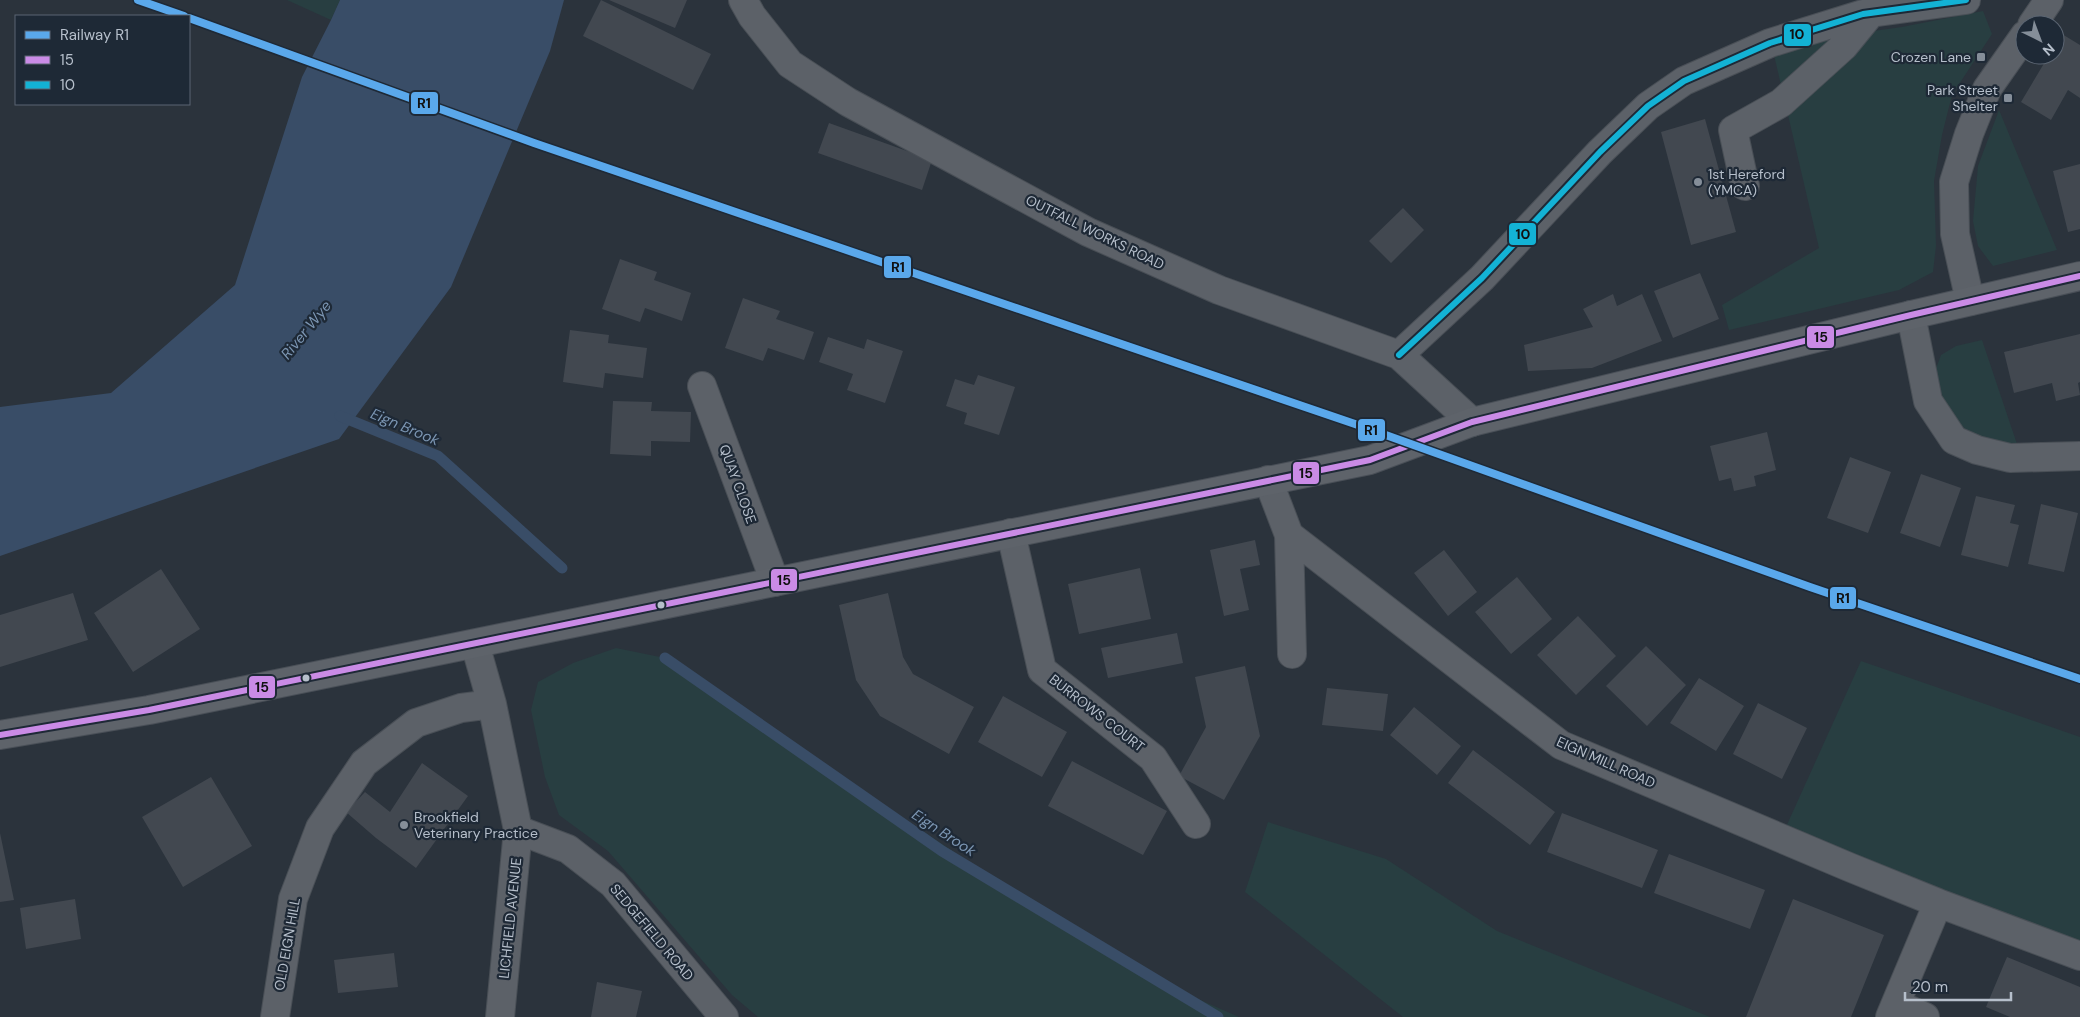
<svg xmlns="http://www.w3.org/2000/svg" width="2080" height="1017" font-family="'DM Sans',sans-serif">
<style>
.green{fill:#283e41}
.water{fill:#394d67}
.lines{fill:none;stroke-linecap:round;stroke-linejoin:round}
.stream{stroke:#394d67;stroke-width:11}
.building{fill:#424850}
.minor-casing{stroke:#494f56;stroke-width:30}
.major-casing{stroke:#494f57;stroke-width:30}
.minor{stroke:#5c6168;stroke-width:28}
.major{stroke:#5e636a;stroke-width:28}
.bus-1-casing{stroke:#1e2936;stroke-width:10}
.bus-2-casing{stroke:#1e2936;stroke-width:10}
.bus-1{stroke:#ca8be6;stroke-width:6}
.bus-2{stroke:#13b2d5;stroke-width:6}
.rail-1-casing{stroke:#1e2936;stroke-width:11}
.rail-1{stroke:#5aa8eb;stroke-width:8}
.poi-dot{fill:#858e99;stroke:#1e2936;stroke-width:2}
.bus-dot{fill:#b6bfcb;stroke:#1e2936;stroke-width:2}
.labels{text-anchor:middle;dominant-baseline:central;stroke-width:4.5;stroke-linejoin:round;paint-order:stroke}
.poi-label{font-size:14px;fill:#b6bfcb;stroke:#1e2936;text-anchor:end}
.street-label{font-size:14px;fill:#b6bfcb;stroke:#1e2936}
.water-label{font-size:15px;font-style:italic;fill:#7c96b3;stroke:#1e2936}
.line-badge{stroke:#1e2936;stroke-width:2}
.pale-badge-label{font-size:14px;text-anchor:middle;font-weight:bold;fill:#111}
</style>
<rect width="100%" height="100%" fill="#2b333c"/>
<!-- green -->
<path class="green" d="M 287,0 L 340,0 L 331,20 Z
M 1983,11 L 1992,34 L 1952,95 L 1942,135 L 1934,181 L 1936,246 L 1933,272 L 1899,290 L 1729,330 L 1722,305 L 1819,248 L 1774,55 L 1845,35 L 1902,27 Z
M 1999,110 L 2057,250 L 1993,266 L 1978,246 L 1973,221 L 1978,166 Z
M 1982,340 L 2018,447 L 1987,444 L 1951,419 L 1934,374 L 1941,355 L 1956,346 Z
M 616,648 L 665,658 L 1125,967 L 1239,1017 L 758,1017 L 732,995 L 608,851 L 559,815 L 545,777 L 531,710 L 538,682 L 573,663 Z
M 1861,661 L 2080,737 L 2080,956 L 1781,838 Z
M 1268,822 L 1386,859 L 1497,931 L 1710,1017 L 1403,1017 L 1245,892 Z"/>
<!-- water -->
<path class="water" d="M 340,0 L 564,0 L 550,51 L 451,287 L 339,439 L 0,556 L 0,407 L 111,393 L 235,285 L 302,77 L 331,20 Z"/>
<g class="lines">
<!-- stream -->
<path class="stream" d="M 340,416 L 438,456 L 562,568
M 665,658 L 942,851 L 1218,1017"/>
</g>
<!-- building -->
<path class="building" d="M 601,0 L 711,54 L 693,90 L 583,36 Z
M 609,0 L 687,0 L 675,28 Z
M 2062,34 L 2080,45 L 2080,98 L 2068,90 L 2051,120 L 2021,102 L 2049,55 L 2055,55 L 2055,45 Z
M 1705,119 L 1736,232 L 1691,245 L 1661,132 Z
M 829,123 L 932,160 L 922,190 L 818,153 Z
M 2080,164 L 2080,229 L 2068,232 L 2053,171 Z
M 1403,208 L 1424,230 L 1391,263 L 1369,241 Z
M 620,259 L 657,272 L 654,280 L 691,293 L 682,321 L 645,308 L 640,322 L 602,309 Z
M 1700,273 L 1719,319 L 1673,338 L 1654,291 Z
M 1613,294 L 1617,306 L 1642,294 L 1662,341 L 1592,368 L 1528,371 L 1524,345 L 1593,327 L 1583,309 Z
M 743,298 L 780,311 L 776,319 L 814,332 L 804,360 L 768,348 L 763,361 L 725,348 Z
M 570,330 L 609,335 L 608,343 L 647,348 L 643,378 L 605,373 L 603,388 L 563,382 Z
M 2080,334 L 2080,382 L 2078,383 L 2080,395 L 2056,401 L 2052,383 L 2014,393 L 2004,352 Z
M 828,337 L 864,349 L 867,339 L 903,351 L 885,403 L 847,390 L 853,374 L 819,362 Z
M 978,375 L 1015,387 L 999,435 L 964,424 L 967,413 L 946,406 L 955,379 L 974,385 Z
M 613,401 L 652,402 L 651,411 L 691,412 L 690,442 L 651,441 L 651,456 L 610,454 Z
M 1767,432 L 1776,470 L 1754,476 L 1756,486 L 1734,491 L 1731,478 L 1719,481 L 1710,446 Z
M 1850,457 L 1891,472 L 1868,533 L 1827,518 Z
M 1921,474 L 1961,488 L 1940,547 L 1900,533 Z
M 1976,496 L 2015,505 L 2010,523 L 2019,525 L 2008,567 L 1961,555 Z
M 2041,504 L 2078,513 L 2064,572 L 2028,564 Z
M 1255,540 L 1260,565 L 1240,569 L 1249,610 L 1224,616 L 1210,550 Z
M 1444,550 L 1477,592 L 1448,616 L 1414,573 Z
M 1140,568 L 1151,619 L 1079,634 L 1068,584 Z
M 161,569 L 200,629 L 133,672 L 94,613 Z
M 1517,577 L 1552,619 L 1511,654 L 1475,612 Z
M 73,593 L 88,640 L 0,667 L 0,615 Z
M 888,593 L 903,657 L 913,674 L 974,707 L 949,754 L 880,716 L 856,680 L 839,605 Z
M 1578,616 L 1616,656 L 1576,695 L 1537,655 Z
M 1177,633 L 1183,663 L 1108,678 L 1101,648 Z
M 1646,646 L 1686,685 L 1647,726 L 1606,686 Z
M 1245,666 L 1260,736 L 1224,800 L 1179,776 L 1206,727 L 1195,677 Z
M 1699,678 L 1744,706 L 1716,751 L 1670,723 Z
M 1327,688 L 1388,694 L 1383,731 L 1322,725 Z
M 1003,696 L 1067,732 L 1042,777 L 978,742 Z
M 1758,703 L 1807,728 L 1782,779 L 1733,754 Z
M 1414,707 L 1461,746 L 1437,775 L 1390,735 Z
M 1473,750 L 1555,812 L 1530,845 L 1448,783 Z
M 1072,761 L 1167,811 L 1143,855 L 1048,806 Z
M 422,763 L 468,796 L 416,868 L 376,838 L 346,812 L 365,792 L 390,812 Z
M 211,777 L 252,846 L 183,887 L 142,817 Z
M 1562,813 L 1658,850 L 1642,888 L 1547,852 Z
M 0,833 L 14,900 L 0,902 Z
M 1669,854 L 1765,890 L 1750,929 L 1654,893 Z
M 75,899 L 81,939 L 26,949 L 20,908 Z
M 1793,899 L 1884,935 L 1851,1017 L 1746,1017 Z
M 394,953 L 398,987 L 338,993 L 334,960 Z
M 2007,957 L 2080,987 L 2080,1017 L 2010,1017 L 1986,1007 Z
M 597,982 L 642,991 L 636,1017 L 591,1017 Z"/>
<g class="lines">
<defs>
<path id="minor" d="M 743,0 L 752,16 L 790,64 L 848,102 L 1088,232 L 1219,290 L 1399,355 L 1472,422
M 2032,25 L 2049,0
M 1745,186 L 1733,130 L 1781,103 L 1844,46 L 1871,13
M 1970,301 L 1955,234 L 1954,182 L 1969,134 L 1987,89 L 2025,35
M 1911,315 L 1928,401 L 1954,440 L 1977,450 L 2010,458 L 2080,456
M 1399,355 L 1482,278 L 1600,152 L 1648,106 L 1684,81 L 1770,43 L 1863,14 L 1966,0
M 702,386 L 775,582
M 1268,480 L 1289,535 L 1561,745 L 1849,867 L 1938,903 L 2080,956
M 1011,533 L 1042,670 L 1153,758 L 1196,824
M 1289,535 L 1292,654
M 475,644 L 492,704 L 518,830 L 500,1017
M 518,830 L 568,849 L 613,884 L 724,1017
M 1896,1004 L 1925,1017
M 275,1017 L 293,899 L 320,828 L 364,763 L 416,723 L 461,708 L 492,704
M 1890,1017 L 1938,903"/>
<path id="major" d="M 0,735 L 149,710 L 1370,460 L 1472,422 L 1911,315 L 2080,276"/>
</defs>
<!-- minor casing -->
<use href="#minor" class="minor-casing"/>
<!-- major casing -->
<use href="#major" class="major-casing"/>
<!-- minor -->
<use href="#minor" class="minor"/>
<!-- major -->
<use href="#major" class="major"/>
<defs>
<path id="bus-1" d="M 0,735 L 149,710 L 1370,460 L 1472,422 L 1911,315 L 2080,276"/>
<path id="bus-2" d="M 1399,355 L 1482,278 L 1600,152 L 1648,106 L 1684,81 L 1770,43 L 1863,14 L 1966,0"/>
</defs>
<!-- bus-1 casing -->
<use href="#bus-1" class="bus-1-casing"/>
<!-- bus-2 casing -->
<use href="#bus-2" class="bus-2-casing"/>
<!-- bus-1 -->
<use href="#bus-1" class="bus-1"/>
<!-- bus-2 -->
<use href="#bus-2" class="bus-2"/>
<defs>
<path id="rail-1" d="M 138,0 L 184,16
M 189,18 L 534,143 L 1355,424 L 1810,587 L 2080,679"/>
</defs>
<!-- rail-1 casing -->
<use href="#rail-1" class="rail-1-casing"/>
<!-- rail-1 -->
<use href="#rail-1" class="rail-1"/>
</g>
<!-- markers -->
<g class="poi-dot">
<rect x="1976" y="52" width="10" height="10" rx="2.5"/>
<rect x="2003" y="93" width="10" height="10" rx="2.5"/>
<circle cx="1698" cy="182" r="5"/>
<circle cx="404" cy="825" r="5"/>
</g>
<g class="bus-dot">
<circle cx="661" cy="605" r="4.5"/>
<circle cx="306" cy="678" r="4.5"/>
</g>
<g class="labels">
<!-- poi labels -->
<g class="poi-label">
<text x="1971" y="57">Crozen Lane</text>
<text x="1998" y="90">Park Street<tspan x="1998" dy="16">Shelter</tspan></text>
<text x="1708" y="174" text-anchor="start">1st Hereford<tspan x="1708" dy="16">(YMCA)</tspan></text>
<text x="414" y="817" text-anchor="start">Brookfield<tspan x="414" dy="16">Veterinary Practice</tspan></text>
</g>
<!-- street labels -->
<g class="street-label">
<text transform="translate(1095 232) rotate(26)">OUTFALL WORKS ROAD</text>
<text transform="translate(738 484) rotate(70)">QUAY CLOSE</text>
<text transform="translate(1097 713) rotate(38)">BURROWS COURT</text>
<text transform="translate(1606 762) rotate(24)">EIGN MILL ROAD</text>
<text transform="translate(510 918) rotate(-84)">LICHFIELD AVENUE</text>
<text transform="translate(652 932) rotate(50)">SEDGEFIELD ROAD</text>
<text transform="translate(287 944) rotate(-80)">OLD EIGN HILL</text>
</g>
<!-- water labels -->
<g class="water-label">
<text transform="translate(306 330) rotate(-51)">River Wye</text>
<text transform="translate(405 427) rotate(23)">Eign Brook</text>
<text transform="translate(944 833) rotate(33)">Eign Brook</text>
</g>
</g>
<g class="line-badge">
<rect x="1783" y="23" width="29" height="24" rx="5" fill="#13b2d5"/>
<rect x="410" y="91" width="29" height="24" rx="5" fill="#5aa8eb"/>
<rect x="1508" y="222" width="29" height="24" rx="5" fill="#13b2d5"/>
<rect x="883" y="255" width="29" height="24" rx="5" fill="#5aa8eb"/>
<rect x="1806" y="325" width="29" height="24" rx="5" fill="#ca8be6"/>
<rect x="1357" y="418" width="29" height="24" rx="5" fill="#5aa8eb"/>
<rect x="1292" y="461" width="28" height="24" rx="5" fill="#ca8be6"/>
<rect x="770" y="568" width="28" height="24" rx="5" fill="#ca8be6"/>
<rect x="1829" y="586" width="28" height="24" rx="5" fill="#5aa8eb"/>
<rect x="248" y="675" width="28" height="24" rx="5" fill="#ca8be6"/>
</g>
<g class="pale-badge-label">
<text x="1797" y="39">10</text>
<text x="424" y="108">R1</text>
<text x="1523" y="239">10</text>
<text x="898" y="272">R1</text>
<text x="1821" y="342">15</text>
<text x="1371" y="435">R1</text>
<text x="1306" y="478">15</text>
<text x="784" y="585">15</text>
<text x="1843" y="603">R1</text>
<text x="262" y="692">15</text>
</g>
<!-- legend -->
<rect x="15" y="15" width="175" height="90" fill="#1e2936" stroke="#5b6572"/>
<rect x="25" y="31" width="25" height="8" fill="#5aa8eb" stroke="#5b6572"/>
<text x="60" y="40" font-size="15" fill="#b6bfcb">Railway R1</text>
<rect x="25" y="56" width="25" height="8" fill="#ca8be6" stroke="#5b6572"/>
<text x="60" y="65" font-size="15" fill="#b6bfcb">15</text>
<rect x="25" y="81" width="25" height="8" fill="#13b2d5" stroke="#5b6572"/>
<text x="60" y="90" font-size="15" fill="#b6bfcb">10</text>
<!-- north arrow -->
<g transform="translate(2040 40) rotate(138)"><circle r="24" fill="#1e2936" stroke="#5b6572"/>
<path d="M0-4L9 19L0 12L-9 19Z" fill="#858e99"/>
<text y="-8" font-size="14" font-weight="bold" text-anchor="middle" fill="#b6bfcb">N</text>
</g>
<!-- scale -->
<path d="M1905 992v8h106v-8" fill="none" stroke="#b6bfcb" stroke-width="2.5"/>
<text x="1912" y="992" font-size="15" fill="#b6bfcb" stroke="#1e2936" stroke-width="4" paint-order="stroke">20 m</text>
</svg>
